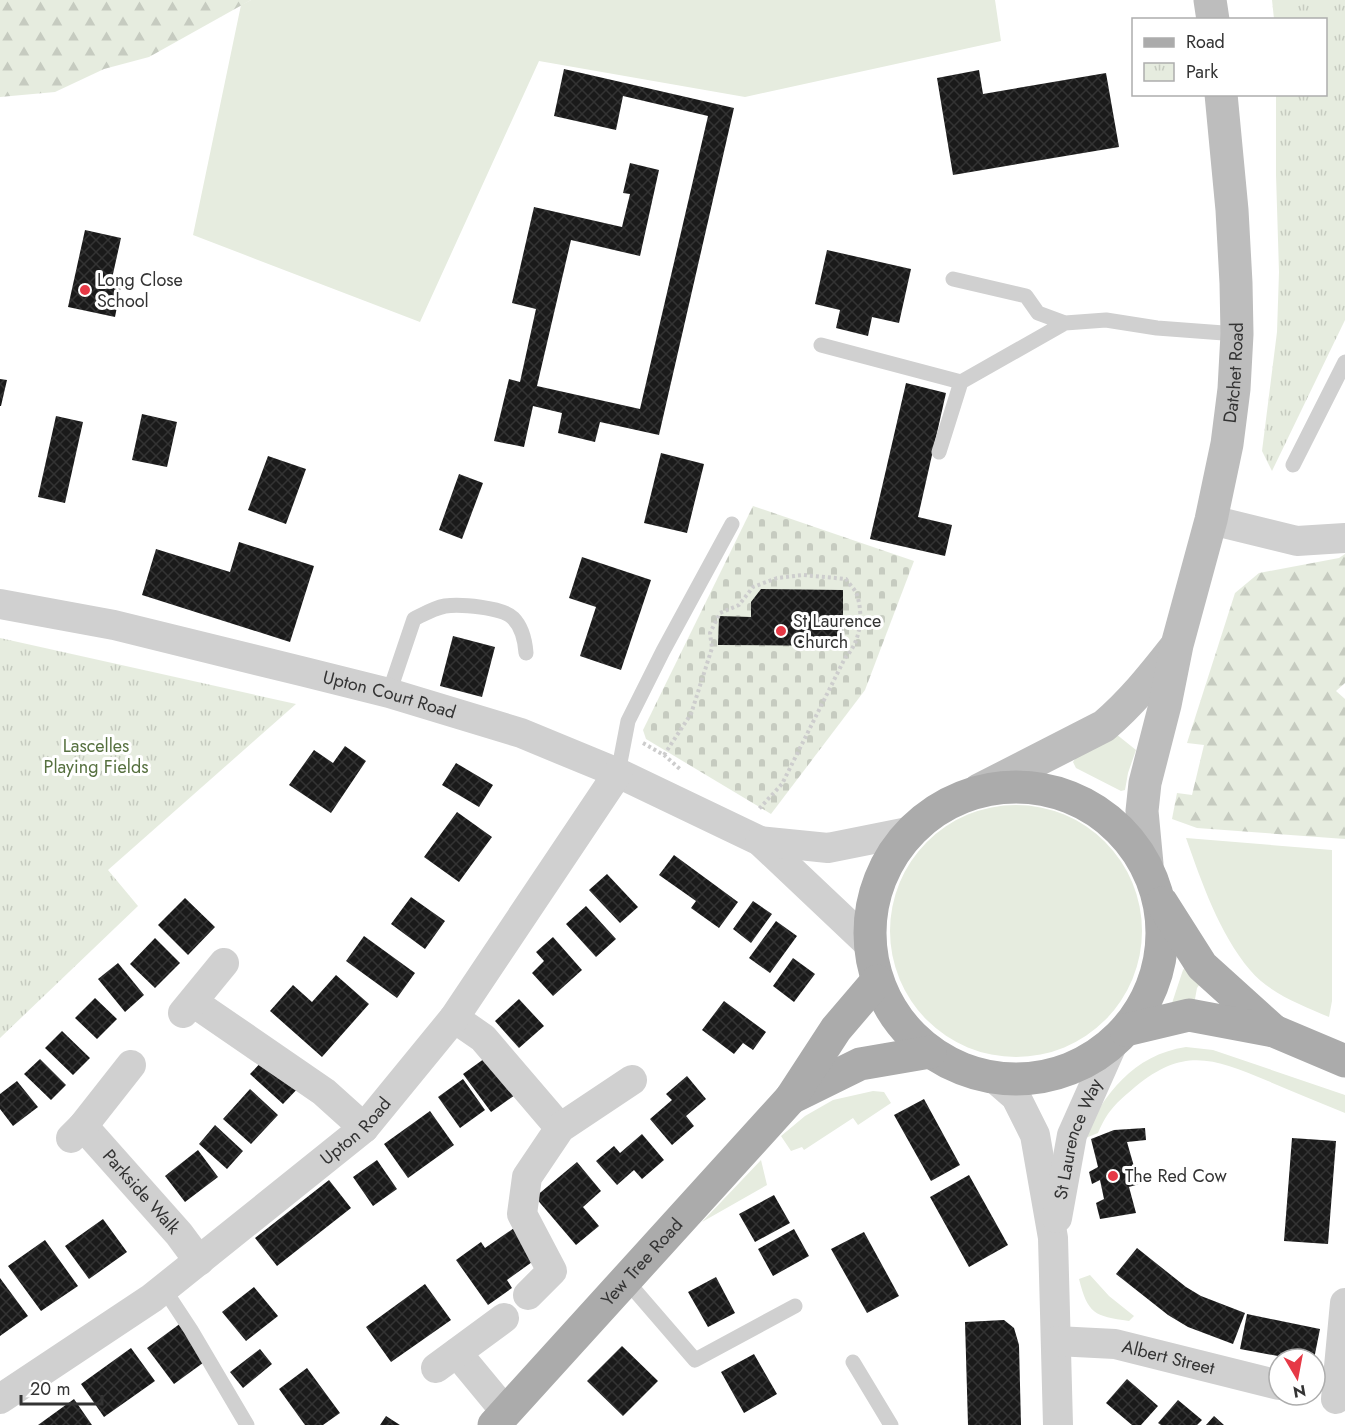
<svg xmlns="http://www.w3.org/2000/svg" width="1345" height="1425" font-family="Jost,sans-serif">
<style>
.grass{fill:#e6ecdf}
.forest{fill:url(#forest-firs)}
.cemetery{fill:url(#cemetery-stones)}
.park{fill:url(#park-tufts)}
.building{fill:url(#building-cross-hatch)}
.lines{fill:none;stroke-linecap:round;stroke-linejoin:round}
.path{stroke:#cdcdcd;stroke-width:4;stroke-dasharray:3 3;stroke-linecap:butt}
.lane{stroke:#d0d0d0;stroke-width:15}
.street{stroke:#d0d0d0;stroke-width:30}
.secondary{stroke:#bdbdbd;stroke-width:33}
.primary{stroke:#ababab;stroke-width:33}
.poi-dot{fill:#e63946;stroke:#fff;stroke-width:2}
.labels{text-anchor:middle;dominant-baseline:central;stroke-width:6;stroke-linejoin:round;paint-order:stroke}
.poi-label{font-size:18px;fill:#333;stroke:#fff;text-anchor:start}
.street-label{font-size:18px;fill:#333;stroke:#fff}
.park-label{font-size:18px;fill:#56703f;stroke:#fff}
</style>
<defs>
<pattern id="forest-firs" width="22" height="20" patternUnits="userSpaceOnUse" patternTransform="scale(1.5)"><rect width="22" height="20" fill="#e6ecdf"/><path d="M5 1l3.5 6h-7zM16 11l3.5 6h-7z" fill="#c6cbc0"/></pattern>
<pattern id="cemetery-stones" width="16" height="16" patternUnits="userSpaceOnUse" patternTransform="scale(1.5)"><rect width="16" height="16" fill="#e6ecdf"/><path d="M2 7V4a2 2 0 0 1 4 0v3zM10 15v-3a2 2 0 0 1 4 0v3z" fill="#c6cbc0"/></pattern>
<pattern id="park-tufts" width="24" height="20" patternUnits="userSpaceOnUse" patternTransform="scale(1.5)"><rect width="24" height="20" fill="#e6ecdf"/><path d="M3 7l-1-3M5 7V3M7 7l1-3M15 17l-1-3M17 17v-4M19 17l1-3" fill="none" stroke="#c6cbc0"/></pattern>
<pattern id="building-cross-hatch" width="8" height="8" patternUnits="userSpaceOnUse" patternTransform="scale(1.5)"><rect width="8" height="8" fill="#1a1a1a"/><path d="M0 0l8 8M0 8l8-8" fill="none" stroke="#333"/></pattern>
</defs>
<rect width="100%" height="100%" fill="#fff"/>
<!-- grass -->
<path class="grass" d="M 251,0 L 995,0 L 1001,41 L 745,97 L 539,61 L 420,322 L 193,235 L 241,5 Z
M 1116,734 L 1136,750 L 1128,773 L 1125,790 L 1121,791 L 1076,768 L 1073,762 L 1077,756 Z
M890 931a126 126 0 1 1 252 0a126 126 0 1 1-252 0Z
M 1186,838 L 1332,850 L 1332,1001 L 1329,1017 C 1302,1005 1270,994 1250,970 C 1219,933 1202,883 1186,838 Z
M 1187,965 L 1203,980 L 1197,988 L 1193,1010 L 1172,1003 L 1183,970 Z
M 1186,1047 L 1213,1050 L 1345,1095 L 1345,1113 C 1319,1102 1293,1092 1268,1081 C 1214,1059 1185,1046 1135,1087 C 1116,1103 1108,1110 1098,1133 L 1083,1139 C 1104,1094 1133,1055 1186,1047 Z
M 873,1091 L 884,1092 L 891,1103 L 858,1125 L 853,1118 L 804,1150 L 802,1147 L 791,1151 L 781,1136 L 805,1116 L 833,1100 Z
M 761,1160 L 767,1185 L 702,1222 Z
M 1090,1275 L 1109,1296 L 1134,1316 L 1129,1321 C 1094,1316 1088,1314 1079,1279 Z"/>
<!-- forest -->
<path class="forest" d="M 0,0 L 251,0 L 149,57 L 104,69 L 55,92 L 0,97 Z
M 1345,554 L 1345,683 L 1336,691 L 1345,699 L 1345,839 L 1197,828 L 1172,819 L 1177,793 L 1192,795 L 1204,745 L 1187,743 L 1235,593 L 1259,573 L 1339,558 Z"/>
<!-- cemetery -->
<path class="cemetery" d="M 753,506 L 914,561 L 865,690 L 771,814 L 646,739 L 643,730 Z"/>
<!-- park -->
<path class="park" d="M 1272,0 L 1345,0 L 1345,320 L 1272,471 L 1262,451 L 1277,332 L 1279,272 L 1276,175 L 1276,95 L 1326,94 L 1326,20 L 1274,19 Z
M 0,638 L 296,704 L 108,870 L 138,906 L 0,1038 Z"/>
<!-- building -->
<path class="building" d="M 564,69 L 734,108 L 659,435 L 600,422 L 595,442 L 558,433 L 562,413 L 533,406 L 524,447 L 494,441 L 509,379 L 520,382 L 536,309 L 512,303 L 534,207 L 622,227 L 630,194 L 623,193 L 630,163 L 659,170 L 640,256 L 571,240 L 537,386 L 640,409 L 708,116 L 623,96 L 616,130 L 554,116 Z
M 979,70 L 983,94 L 1106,73 L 1119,147 L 953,175 L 937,78 Z
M 85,230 L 121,238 L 111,283 L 121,286 L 115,317 L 68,307 Z
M 827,250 L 911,269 L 899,323 L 872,317 L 868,336 L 836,328 L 840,310 L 815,304 Z
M 0,379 L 7,380 L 1,406 L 0,406 Z
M 906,383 L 946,393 L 918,517 L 952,525 L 945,556 L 870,539 Z
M 142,414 L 177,422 L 167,467 L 132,460 Z
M 56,416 L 83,422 L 65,503 L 38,497 Z
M 661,453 L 704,464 L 687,533 L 644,523 Z
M 268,456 L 306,469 L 286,524 L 248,510 Z
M 459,474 L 483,483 L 462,539 L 439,530 Z
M 239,542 L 314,566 L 290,642 L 142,595 L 156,549 L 230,572 Z
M 582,557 L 651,580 L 621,670 L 580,656 L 596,607 L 569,598 Z
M 761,589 L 843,590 L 843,646 L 718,645 L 719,616 L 751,617 L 751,602 Z
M 453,636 L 495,647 L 482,697 L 440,686 Z
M 345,746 L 366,761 L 331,813 L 289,785 L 314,750 L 333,763 Z
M 456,763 L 493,785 L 479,807 L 442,785 Z
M 457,812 L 492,837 L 459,882 L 424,857 Z
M 674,855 L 738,902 L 719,928 L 691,908 L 696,901 L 659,875 Z
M 607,874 L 638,907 L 620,923 L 589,890 Z
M 411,897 L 445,921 L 425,949 L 391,924 Z
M 185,898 L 215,927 L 188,955 L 158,925 Z
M 753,901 L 772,914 L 751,943 L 733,929 Z
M 586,906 L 616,939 L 596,957 L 566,924 Z
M 776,921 L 797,936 L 770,973 L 749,958 Z
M 364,936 L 415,973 L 397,998 L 346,961 Z
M 553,937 L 582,970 L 553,996 L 532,973 L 544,961 L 536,952 Z
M 155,938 L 180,963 L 155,988 L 130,964 Z
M 793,958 L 815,974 L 794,1002 L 773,986 Z
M 118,963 L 144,995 L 125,1012 L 98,979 Z
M 336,975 L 369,1004 L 322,1057 L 270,1011 L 293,985 L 312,1002 Z
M 95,998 L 117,1019 L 97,1039 L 75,1018 Z
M 519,999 L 544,1026 L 519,1048 L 495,1021 Z
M 724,1001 L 766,1032 L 753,1050 L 743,1043 L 734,1054 L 702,1030 Z
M 62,1031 L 90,1058 L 73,1075 L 45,1048 Z
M 268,1055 L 301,1085 L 283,1104 L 250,1074 Z
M 488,1056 L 515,1095 L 491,1112 L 463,1074 Z
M 40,1059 L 66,1085 L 51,1100 L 24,1074 Z
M 687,1076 L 706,1099 L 686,1116 L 694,1126 L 672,1145 L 650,1119 L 672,1100 L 666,1094 Z
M 463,1079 L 485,1110 L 460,1128 L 438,1097 Z
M 17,1081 L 38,1107 L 13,1126 L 0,1109 L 0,1094 Z
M 250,1089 L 278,1115 L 251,1144 L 223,1119 Z
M 924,1099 L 960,1165 L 931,1181 L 894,1115 Z
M 430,1111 L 454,1145 L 408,1178 L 384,1144 Z
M 215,1125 L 243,1151 L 227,1169 L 199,1144 Z
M 1145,1128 L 1146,1140 L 1127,1142 L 1139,1184 L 1129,1187 L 1136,1213 L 1100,1219 L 1096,1203 L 1104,1199 L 1100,1180 L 1092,1184 L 1089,1172 L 1098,1167 L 1091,1139 L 1114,1130 Z
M 642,1134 L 664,1160 L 642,1179 L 634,1170 L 617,1185 L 596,1161 L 614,1146 L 620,1153 Z
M 1292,1138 L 1336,1141 L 1328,1244 L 1284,1241 Z
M 198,1150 L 218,1177 L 185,1202 L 165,1176 Z
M 377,1160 L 397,1189 L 373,1206 L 353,1177 Z
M 577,1162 L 601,1191 L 583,1207 L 599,1226 L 576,1245 L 535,1197 Z
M 969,1175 L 1008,1245 L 969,1267 L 930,1197 Z
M 329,1180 L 351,1208 L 277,1266 L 255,1238 Z
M 774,1195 L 790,1223 L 755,1242 L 739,1214 Z
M 103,1219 L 127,1252 L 89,1279 L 65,1246 Z
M 517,1226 L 539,1257 L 507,1280 L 512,1288 L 488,1305 L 456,1260 L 481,1242 L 485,1248 Z
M 794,1229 L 809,1256 L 773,1276 L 758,1249 Z
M 864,1232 L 899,1296 L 867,1313 L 831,1249 Z
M 45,1240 L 78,1286 L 41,1311 L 8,1266 Z
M 1137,1248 L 1186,1287 L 1201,1296 L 1245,1313 L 1233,1344 L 1188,1327 L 1168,1315 L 1116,1274 Z
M 716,1277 L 735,1313 L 708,1327 L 688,1292 Z
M 0,1278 L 28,1316 L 0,1336 Z
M 425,1284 L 451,1320 L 391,1362 L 366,1327 Z
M 254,1287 L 278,1316 L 246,1341 L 222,1312 Z
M 1247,1314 L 1320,1329 L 1314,1359 L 1294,1359 L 1240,1349 Z
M 1004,1320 L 1014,1328 L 1019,1345 L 1021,1425 L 968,1425 L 965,1322 Z
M 181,1323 L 207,1360 L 174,1384 L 147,1348 Z
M 622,1346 L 658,1381 L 623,1416 L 587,1381 Z
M 131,1348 L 155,1381 L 104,1417 L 81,1384 Z
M 260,1349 L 272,1364 L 243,1388 L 230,1372 Z
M 754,1354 L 777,1394 L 744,1413 L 721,1372 Z
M 307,1368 L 340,1413 L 323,1425 L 305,1425 L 279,1389 Z
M 1127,1379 L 1158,1406 L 1141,1425 L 1132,1425 L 1106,1403 Z
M 74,1399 L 92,1425 L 38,1425 Z
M 1178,1400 L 1202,1420 L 1197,1425 L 1161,1425 L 1158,1423 Z
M 386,1416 L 400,1425 L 380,1425 Z
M 1214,1416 L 1224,1425 L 1206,1425 Z"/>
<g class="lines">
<!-- path -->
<path class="path" d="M 643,743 L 664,755 L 681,770
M 664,755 L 691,714 L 712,648 L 710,633 L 720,613 L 739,605 L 753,587 L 777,578 L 803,575 L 846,579 C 849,584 855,589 857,595 C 864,617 860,642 845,658 L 782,784 L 758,810"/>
<!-- lane -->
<path class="lane" d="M 953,279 L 1026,296 L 1038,313 L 1065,323
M 821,345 L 961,382
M 939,452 L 961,382 L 1065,323 L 1106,320 L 1157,328 L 1237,334
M 1293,465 L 1345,362
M 389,693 L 414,619 C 424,614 434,608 445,606 C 460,604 502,607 513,618 C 522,627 525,640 526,653
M 618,773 L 628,721 L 663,651 L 732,524
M 625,1279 L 695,1360 L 795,1306
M 164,1289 L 191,1330 L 247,1425
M 853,1362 L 891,1425"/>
<!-- street -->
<g class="street">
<path d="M 1211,520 L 1297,541 L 1345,538"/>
<path id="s1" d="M 0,604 L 114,625 L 305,672 L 389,693 L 521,733 L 618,773 L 760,841 L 869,944"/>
<path d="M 760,841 L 828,848 L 908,832"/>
<path d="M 193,1002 L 324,1092 L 364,1128"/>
<path d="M 183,1013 L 224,963"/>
<path d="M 454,1018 L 483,1038 L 560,1128"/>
<path d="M 993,1077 L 1016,1097 L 1035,1135 L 1053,1238 L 1058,1425"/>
<path id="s2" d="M 83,1126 L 179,1234 L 199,1261"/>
<path d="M 71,1138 L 83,1126 L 131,1065"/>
<path id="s3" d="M 1057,1218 L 1072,1135 L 1113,1043"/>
<path d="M 528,1295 L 552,1271 L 522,1214 L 527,1177 L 560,1128 L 632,1080"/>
<path id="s4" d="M 1056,1341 L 1115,1344 L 1279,1385"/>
<path d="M 457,1353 L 505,1411"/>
<path d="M 436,1368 L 504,1318"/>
<path id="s5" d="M 0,1399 L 152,1298 L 364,1128 L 454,1018 L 618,773"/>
<path d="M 1336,1399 L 1345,1303"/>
</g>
<!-- secondary -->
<g class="secondary">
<path d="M 1210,0 L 1213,20"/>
<path d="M 979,790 L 1104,726 C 1131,703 1152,677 1174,649"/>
<path id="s6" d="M 1147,864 L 1142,811 L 1145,783 L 1165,705 L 1177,645 L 1211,520 L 1227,444 L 1234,389 L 1237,334 L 1236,283 L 1232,210 L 1221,94"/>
</g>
<!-- primary -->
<g class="primary">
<circle cx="1016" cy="933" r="146"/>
<path d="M 1162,903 L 1202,966 L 1274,1031"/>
<path d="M 1126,1030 L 1189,1015 L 1274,1031 L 1345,1061"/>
<path d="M 791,1098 L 860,1064 L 930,1052"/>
<path id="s7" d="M 494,1425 L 791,1098 L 836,1029 L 877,981"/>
</g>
</g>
<!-- markers -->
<g class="poi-dot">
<circle cx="85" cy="290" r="6"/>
<circle cx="781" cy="631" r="6"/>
<circle cx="1113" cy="1176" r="6"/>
</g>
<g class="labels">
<!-- poi labels -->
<g class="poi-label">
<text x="97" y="280">Long Close<tspan x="97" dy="21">School</tspan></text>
<text x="793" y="621">St Laurence<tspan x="793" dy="21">Church</tspan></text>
<text x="1125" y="1176">The Red Cow</text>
</g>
<!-- street labels -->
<g class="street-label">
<text stroke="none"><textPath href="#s6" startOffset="502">Datchet Road</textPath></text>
<text stroke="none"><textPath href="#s1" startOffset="400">Upton Court Road</textPath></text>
<text stroke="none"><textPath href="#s5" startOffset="446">Upton Road</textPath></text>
<text stroke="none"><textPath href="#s3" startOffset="82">St Laurence Way</textPath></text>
<text stroke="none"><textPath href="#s2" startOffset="88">Parkside Walk</textPath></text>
<text stroke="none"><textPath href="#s7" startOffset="220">Yew Tree Road</textPath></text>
<text stroke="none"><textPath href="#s4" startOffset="114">Albert Street</textPath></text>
</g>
<!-- park labels -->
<g class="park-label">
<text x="96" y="746">Lascelles<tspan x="96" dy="21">Playing Fields</tspan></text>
</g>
</g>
<!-- legend -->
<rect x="1132" y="18" width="195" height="78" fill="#ffffff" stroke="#adadad" stroke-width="1.5"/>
<rect x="1144" y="38" width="30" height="9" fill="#ababab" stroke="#adadad" stroke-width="1.5"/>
<text x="1186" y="48" font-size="18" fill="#333333">Road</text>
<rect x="1144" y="63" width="30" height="18" fill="url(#park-tufts)" stroke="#adadad" stroke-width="1.5"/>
<text x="1186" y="78" font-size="18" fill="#333333">Park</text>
<!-- north arrow -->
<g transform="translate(1297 1377) rotate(170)"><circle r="28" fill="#ffffff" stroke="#adadad" stroke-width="1.5"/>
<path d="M0-4.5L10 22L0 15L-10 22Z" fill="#e63946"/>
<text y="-9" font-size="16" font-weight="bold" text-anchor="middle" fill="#333333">N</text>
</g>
<!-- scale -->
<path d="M21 1395v9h81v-9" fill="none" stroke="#333333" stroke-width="3"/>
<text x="30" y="1395" font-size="18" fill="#333333" stroke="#ffffff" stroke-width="4.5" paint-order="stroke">20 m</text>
</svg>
